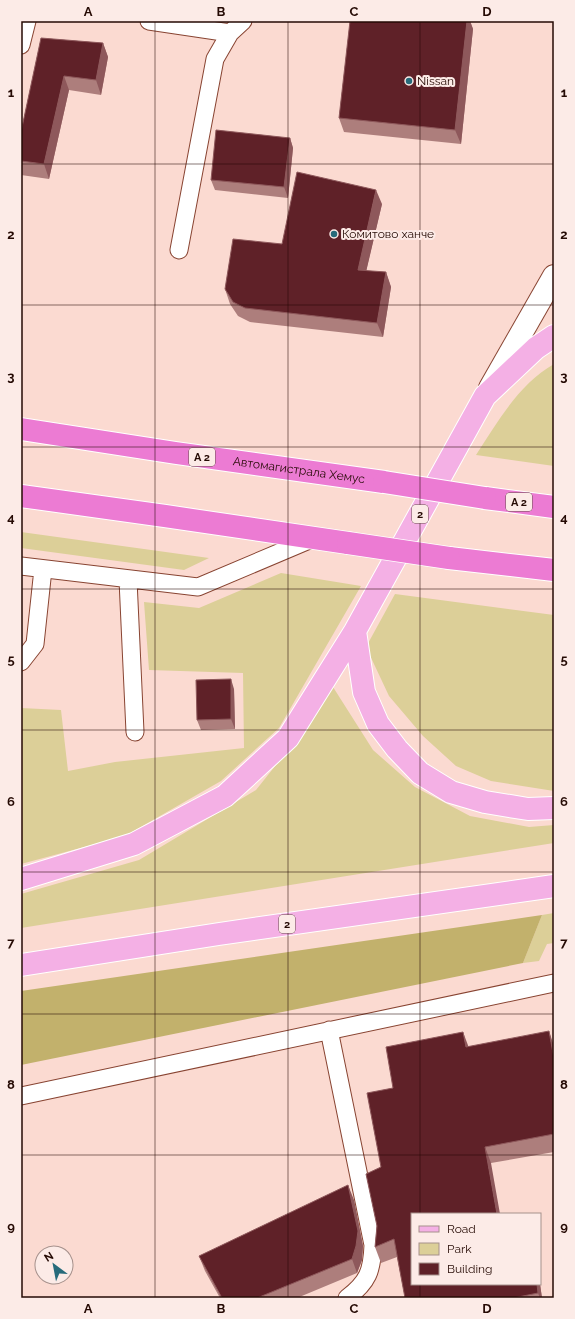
<svg xmlns="http://www.w3.org/2000/svg" width="575" height="1319" font-family="Raleway,sans-serif">
<style>
.green{fill:#dccf98}
.forest{fill:#c2b16c}
.lines{fill:none;stroke-linecap:round;stroke-linejoin:round}
.lane-casing{stroke:#884432;stroke-width:19}
.secondary-casing{stroke:#884432;stroke-width:24}
.primary-casing{stroke:#fff;stroke-width:24}
.highway-casing{stroke:#fff;stroke-width:24}
.lane{stroke:#fff;stroke-width:17}
.secondary{stroke:#fff;stroke-width:22}
.primary{stroke:#f4b0e5;stroke-width:22}
.highway{stroke:#ec7bd3;stroke-width:22}
.highway-bridge-casing{stroke:#fff;stroke-width:24;stroke-linecap:butt}
.highway-bridge{stroke:#ec7bd3;stroke-width:22}
.wall{fill:#ad7e7c}
.shaded-wall{fill:#8e585b}
.building{fill:#5f2128;stroke:#8e585b}
.grid{fill:none;stroke:#250a04;stroke-width:1;stroke-opacity:0.55}
.poi-dot{fill:#276b7b;stroke:#fcebe7;stroke-width:1.5}
.labels{text-anchor:middle;dominant-baseline:central;stroke-width:4;stroke-linejoin:round;paint-order:stroke}
.shield{fill:#fcebe7;stroke:#664e48;stroke-width:1}
.shield-label{font-size:11px;font-weight:bold;fill:#250a04}
.poi-label{font-size:12px;fill:#250a04;stroke:#fcebe7;text-anchor:start}
.street-label{font-size:12px;fill:#250a04;stroke:#fcebe7}
.neatline{fill:none;stroke:#250a04;stroke-width:1.5}
.grid-label{font-size:13px;text-anchor:middle;font-weight:bold;fill:#250a04}
</style>
<rect width="100%" height="100%" fill="#fbdad1"/>
<!-- green -->
<path class="green" d="M 554,364 L 554,466 L 476,455 C 498,421 519,384 554,364 Z
M 21,532 L 209,558 L 184,570 L 21,548 Z
M 281,573 L 361,586 L 279,728 L 221,781 L 125,836 L 21,864 L 21,708 L 61,710 L 68,771 L 115,762 L 244,748 L 243,673 L 149,670 L 144,602 L 199,608 Z
M 395,594 L 554,615 L 554,791 L 491,781 L 456,766 L 423,736 L 389,696 L 366,647 Z
M 333,687 L 373,750 L 415,787 L 470,816 L 529,827 L 554,825 L 554,843 L 21,928 L 21,894 L 139,860 L 256,790 L 307,726 Z
M 554,913 L 554,943 L 547,944 L 539,961 L 523,963 L 542,915 Z"/>
<!-- forest -->
<path class="forest" d="M 542,915 L 523,963 L 21,1065 L 21,991 Z"/>
<g class="lines">
<defs>
<path id="lane" d="M 149,21 L 230,33
M 21,45 L 27,21
M 179,250 L 215,59 L 230,33 L 243,21
M 21,566 L 198,587 L 314,538
M 128,580 L 135,732
M 21,662 L 35,644 L 43,569
M 329,1030 L 373,1245 C 372,1271 368,1282 347,1298
M 21,1096 L 554,983"/>
<path id="secondary" d="M 490,388 L 554,276"/>
<path id="primary" d="M 355,631 L 364,692 L 378,724 L 397,749 L 420,773 L 451,792 L 485,802 L 528,809 L 554,808
M 21,879 L 134,844 L 225,796 L 288,738 L 355,631 L 485,396 L 536,348 L 554,336
M 21,965 L 219,934 L 554,886"/>
<g id="highway">
<path id="s1" d="M 21,429 L 176,453 L 384,482"/>
<path d="M 21,496 L 165,516 L 348,543"/>
<path d="M 485,498 L 554,507"/>
<path d="M 449,558 L 554,570"/>
</g>
</defs>
<!-- lane casing -->
<use href="#lane" class="lane-casing"/>
<!-- secondary casing -->
<use href="#secondary" class="secondary-casing"/>
<!-- primary casing -->
<use href="#primary" class="primary-casing"/>
<!-- highway casing -->
<use href="#highway" class="highway-casing"/>
<!-- lane -->
<use href="#lane" class="lane"/>
<!-- secondary -->
<use href="#secondary" class="secondary"/>
<!-- primary -->
<use href="#primary" class="primary"/>
<!-- highway -->
<use href="#highway" class="highway"/>
<defs>
<path id="highway-bridge" d="M 384,482 L 485,498
M 348,543 L 449,558"/>
</defs>
<!-- highway-bridge casing -->
<use href="#highway-bridge" class="highway-bridge-casing"/>
<!-- highway-bridge -->
<use href="#highway-bridge" class="highway-bridge"/>
</g>
<!-- wall -->
<path class="wall" d="M 350,21 L 470,21 L 473,29 L 461,144 L 344,132 L 339,118 Z
M 41,38 L 103,43 L 108,57 L 101,95 L 69,90 L 49,179 L 21,175 L 21,132 Z
M 290,138 L 293,148 L 288,198 L 215,190 L 211,180 Z
M 382,204 L 366,271 L 386,272 L 391,287 L 383,337 L 250,322 L 238,316 L 230,304 L 225,289 L 282,244 Z
M 234,689 L 235,729 L 201,730 L 197,720 Z
M 468,1046 L 554,1046 L 554,1152 L 491,1163 L 412,1214 L 540,1284 L 542,1298 L 405,1298 L 397,1257 L 381,1263 L 375,1247 L 381,1167 L 393,1088 Z
M 354,1200 L 363,1246 L 362,1260 L 357,1273 L 297,1298 L 220,1298 L 205,1271 L 199,1256 Z"/>
<!-- shaded-wall -->
<path class="shaded-wall" d="M 467,21 L 470,21 L 473,29 L 461,144 L 455,130 Z
M 103,43 L 108,57 L 101,95 L 96,80 Z
M 64,76 L 69,90 L 49,179 L 44,164 Z
M 290,138 L 293,148 L 288,198 L 284,187 Z
M 376,190 L 382,204 L 363,285 L 358,270 Z
M 386,272 L 391,287 L 383,337 L 377,323 Z
M 231,679 L 234,689 L 235,729 L 231,719 Z
M 549,1031 L 554,1046 L 554,1059 Z
M 463,1032 L 469,1048 L 466,1047 Z
M 485,1147 L 491,1163 L 500,1214 L 497,1214 Z
M 348,1185 L 354,1200 L 363,1246 L 362,1260 L 357,1273 L 352,1259 Z
M 537,1284 L 540,1284 L 542,1298 L 540,1298 L 538,1293 Z"/>
<!-- building -->
<path class="building" d="M 350,21 L 467,21 L 455,130 L 339,118 Z
M 41,38 L 103,43 L 96,80 L 64,76 L 44,164 L 21,161 L 21,132 Z
M 216,130 L 290,138 L 284,187 L 211,180 Z
M 297,172 L 376,190 L 358,270 L 386,272 L 377,323 L 245,308 L 233,302 L 225,289 L 233,239 L 282,244 Z
M 231,679 L 231,719 L 197,720 L 196,680 Z
M 549,1031 L 554,1059 L 554,1134 L 485,1147 L 497,1214 L 412,1214 L 412,1284 L 537,1284 L 538,1293 L 513,1298 L 405,1298 L 394,1239 L 375,1247 L 377,1226 L 366,1174 L 381,1167 L 367,1093 L 393,1088 L 386,1047 L 463,1032 L 466,1047 Z
M 348,1185 L 358,1231 L 356,1246 L 352,1259 L 257,1298 L 222,1298 L 199,1256 Z"/>
<!-- grid -->
<path class="grid" d="M 155,21 L 155,1298M 288,21 L 288,1298M 420,21 L 420,1214M 21,164 L 554,164M 21,305 L 554,305M 21,447 L 554,447M 21,589 L 554,589M 21,730 L 554,730M 21,872 L 554,872M 21,1014 L 554,1014M 21,1155 L 554,1155M 420,1284 L 420,1298"/>
<!-- markers -->
<g class="poi-dot">
<circle cx="409" cy="81" r="4"/>
<circle cx="334" cy="234" r="4"/>
</g>
<g class="labels">
<!-- shield labels -->
<g class="shield">
<rect x="189" y="448" width="26" height="18" rx="3"/>
<rect x="506" y="493" width="26" height="18" rx="3"/>
<rect x="412" y="505" width="16" height="18" rx="3"/>
<rect x="279" y="915" width="16" height="18" rx="3"/>
</g>
<g class="shield-label">
<text x="202" y="457">A 2</text>
<text x="519" y="502">A 2</text>
<text x="420" y="514">2</text>
<text x="287" y="924">2</text>
</g>
<!-- poi labels -->
<g class="poi-label">
<text x="417" y="81">Nissan</text>
<text x="342" y="234">Комитово ханче</text>
</g>
<!-- street labels -->
<g class="street-label">
<text stroke="none"><textPath href="#s1" startOffset="281">Автомагистрала Хемус</textPath></text>
</g>
</g>
<!-- border -->
<rect width="575" height="1319" fill="none" stroke="#fcebe7" stroke-width="44"/>
<!-- legend -->
<rect x="411" y="1213" width="130" height="72" fill="#fcebe7" stroke="#a6918c"/>
<rect x="419" y="1226" width="20" height="6" fill="#f4b0e5" stroke="#a6918c"/>
<text x="447" y="1233" font-size="12" fill="#250a04">Road</text>
<rect x="419" y="1243" width="20" height="12" fill="#dccf98" stroke="#a6918c"/>
<text x="447" y="1253" font-size="12" fill="#250a04">Park</text>
<rect x="419" y="1263" width="20" height="12" fill="#5f2128" stroke="#a6918c"/>
<text x="447" y="1273" font-size="12" fill="#250a04">Building</text>
<!-- north arrow -->
<g transform="translate(54 1265) rotate(328)"><circle r="19" fill="#fcebe7" stroke="#a6918c"/>
<path d="M0-3L7 15L0 10L-7 15Z" fill="#276b7b"/>
<text y="-6" font-size="11" font-weight="bold" text-anchor="middle" fill="#250a04">N</text>
</g>
<rect x="22" y="22" width="531" height="1275" class="neatline"/>
<g class="grid-label">
<text x="88" y="16">A</text>
<text x="221" y="16">B</text>
<text x="354" y="16">C</text>
<text x="487" y="16">D</text>
<text x="11" y="97">1</text>
<text x="564" y="97">1</text>
<text x="11" y="239">2</text>
<text x="564" y="239">2</text>
<text x="11" y="381">3</text>
<text x="564" y="381">3</text>
<text x="11" y="522">4</text>
<text x="564" y="522">4</text>
<text x="11" y="664">5</text>
<text x="564" y="664">5</text>
<text x="11" y="806">6</text>
<text x="564" y="806">6</text>
<text x="11" y="947">7</text>
<text x="564" y="947">7</text>
<text x="11" y="1089">8</text>
<text x="564" y="1089">8</text>
<text x="11" y="1231">9</text>
<text x="564" y="1231">9</text>
<text x="88" y="1313">A</text>
<text x="221" y="1313">B</text>
<text x="354" y="1313">C</text>
<text x="487" y="1313">D</text>
</g>
</svg>
